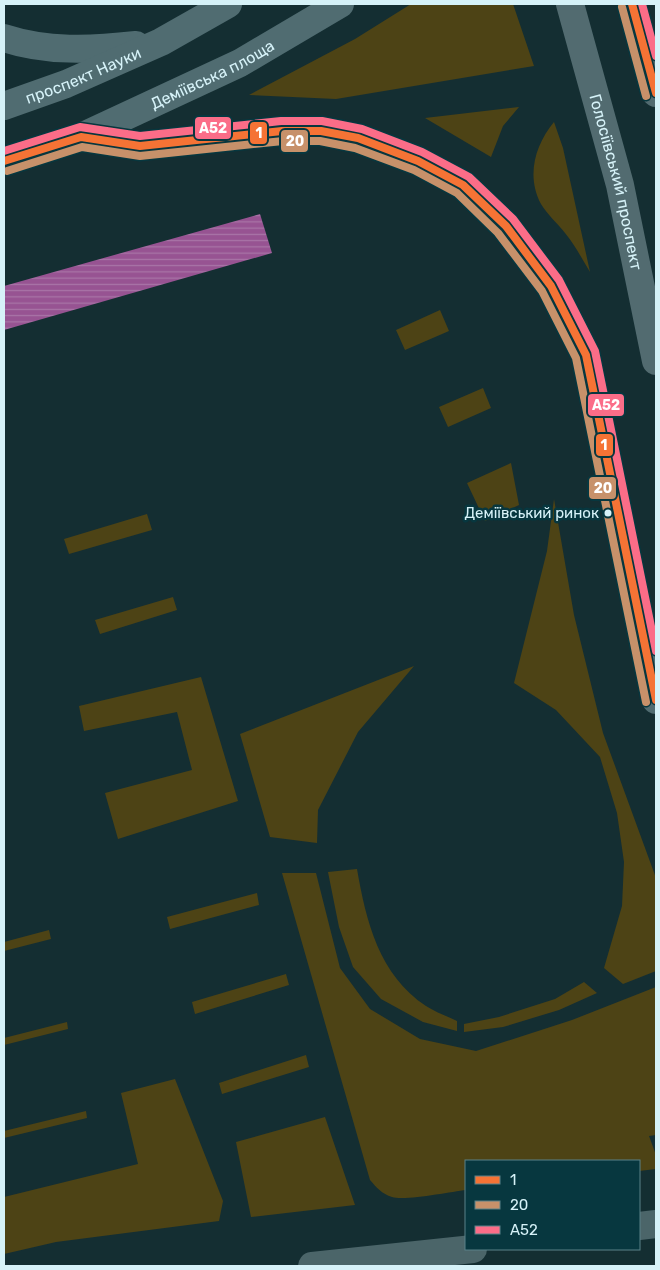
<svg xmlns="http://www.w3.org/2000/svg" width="660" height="1270" font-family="Rubik,sans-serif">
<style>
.grass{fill:#4d4315}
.water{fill:url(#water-rules)}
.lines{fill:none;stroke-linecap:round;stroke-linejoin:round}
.secondary{stroke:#4b6569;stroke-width:28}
.primary{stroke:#506c71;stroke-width:28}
.trunk{stroke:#526b70;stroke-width:28}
.bus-1-casing{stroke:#07373f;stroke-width:11}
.bus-2-casing{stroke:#07373f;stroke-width:11}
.bus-3-casing{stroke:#07373f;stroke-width:11}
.bus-1{stroke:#f57335;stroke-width:8}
.bus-2{stroke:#c7916a;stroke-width:8}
.bus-3{stroke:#fb6d88;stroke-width:8}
.bus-dot{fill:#d6f2f8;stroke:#07373f;stroke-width:2}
.labels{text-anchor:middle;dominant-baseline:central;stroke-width:5;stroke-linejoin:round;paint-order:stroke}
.bus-label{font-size:15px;fill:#d6f2f8;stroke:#07373f;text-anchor:end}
.street-label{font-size:16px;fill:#d6f2f8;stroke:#07373f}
.line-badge{stroke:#07373f;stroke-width:2}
.badge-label{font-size:14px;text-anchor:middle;font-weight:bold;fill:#fff}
</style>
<defs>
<pattern id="water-rules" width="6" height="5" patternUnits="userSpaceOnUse" patternTransform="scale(1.25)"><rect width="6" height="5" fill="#975392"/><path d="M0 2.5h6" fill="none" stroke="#a975a7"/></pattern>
</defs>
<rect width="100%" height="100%" fill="#142e32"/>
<!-- grass -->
<path class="grass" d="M 411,4 L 513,4 L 534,66 L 336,99 L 249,95 L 355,39 Z
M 519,107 L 503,126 L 491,157 L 425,118 Z
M 554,122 L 563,148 L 590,272 C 582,259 575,245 565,233 C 558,224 547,214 541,204 C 526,176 535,145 554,122 Z
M 440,310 L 449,331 L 405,350 L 396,330 Z
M 483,388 L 491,408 L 448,427 L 439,407 Z
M 511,463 L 519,505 L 485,521 L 467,483 Z
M 554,499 L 574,615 L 603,733 L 656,878 L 656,971 L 623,984 L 604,968 L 622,906 L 624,862 L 617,813 L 600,757 L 556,710 L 514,683 L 547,551 Z
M 147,514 L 152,530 L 69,554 L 64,539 Z
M 173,597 L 177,610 L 100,634 L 95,620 Z
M 414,666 L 358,732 L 318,810 L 317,843 L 270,837 L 240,734 Z
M 201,677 L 238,801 L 118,839 L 105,793 L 192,770 L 177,712 L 84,731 L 79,706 Z
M 357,869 C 366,921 379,975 426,1006 C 435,1012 447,1016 457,1021 L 457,1031 L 423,1022 L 381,999 L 353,967 L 339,927 L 328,872 Z
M 282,873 L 316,873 L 340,968 L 370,1009 L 420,1039 L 476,1051 L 572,1020 L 656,987 L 656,1135 L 649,1136 L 656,1155 L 656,1169 L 639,1171 L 639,1161 L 466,1161 L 466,1190 C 450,1192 405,1201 392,1197 C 382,1194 376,1187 370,1180 Z
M 257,893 L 259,905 L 170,929 L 167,917 Z
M 49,930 L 51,939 L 4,951 L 4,942 Z
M 286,974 L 289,985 L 195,1014 L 192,1002 Z
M 584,982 L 597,993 L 559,1010 L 503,1027 L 464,1032 L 464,1024 L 499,1017 L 555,999 Z
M 67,1022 L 68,1029 L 4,1045 L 4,1038 Z
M 306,1055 L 309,1067 L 222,1094 L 219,1083 Z
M 175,1079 L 223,1201 L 219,1221 L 56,1242 L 4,1254 L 4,1197 L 138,1164 L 121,1093 Z
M 86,1111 L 87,1118 L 4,1138 L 4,1131 Z
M 325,1117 L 355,1205 L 251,1217 L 236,1142 Z"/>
<!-- water -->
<path class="water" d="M 260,214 L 272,253 L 4,330 L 4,286 Z"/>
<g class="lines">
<!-- secondary -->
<path class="secondary" d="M 639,1226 L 656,1224
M 312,1266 L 473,1249"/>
<!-- primary -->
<g class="primary">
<path d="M 4,38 C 47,52 91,50 136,45"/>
<path id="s1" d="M 4,106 L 66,84 L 161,42 L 228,4"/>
<path d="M 81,137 L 140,146 L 282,131 L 321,131 L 358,138 L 418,161 L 463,185 L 506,226 L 551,286 L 586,355 L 656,700"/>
<path id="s2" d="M 4,161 L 81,137 L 240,63 L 340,4"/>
</g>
<!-- trunk -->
<g class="trunk">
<path id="s3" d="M 570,4 L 620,185 L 656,361"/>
<path d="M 632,4 L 656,93"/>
</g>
<defs>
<path id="bus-1" d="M 632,4 L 656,93
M 4,161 L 81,137 L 140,146 L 282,131 L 321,131 L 358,138 L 418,161 L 463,185 L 506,226 L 551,286 L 586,355 L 656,700"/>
<path id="bus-2" d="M 622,7 L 646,96
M 7,171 L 82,147 L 140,156 L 283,141 L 320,141 L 355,148 L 414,170 L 457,193 L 498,233 L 542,291 L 576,358 L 646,702"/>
<path id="bus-3" d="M 642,4 L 656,56
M 4,151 L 80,127 L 140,136 L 281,121 L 322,121 L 362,129 L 422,152 L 469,177 L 513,219 L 559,280 L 595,351 L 656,651"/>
</defs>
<!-- bus-1 casing -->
<use href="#bus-1" class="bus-1-casing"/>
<!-- bus-2 casing -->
<use href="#bus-2" class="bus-2-casing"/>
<!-- bus-3 casing -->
<use href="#bus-3" class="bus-3-casing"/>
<!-- bus-1 -->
<use href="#bus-1" class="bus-1"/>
<!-- bus-2 -->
<use href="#bus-2" class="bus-2"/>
<!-- bus-3 -->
<use href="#bus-3" class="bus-3"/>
</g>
<!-- markers -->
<circle class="bus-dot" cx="608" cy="513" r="4.5"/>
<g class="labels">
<!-- bus labels -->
<g class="bus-label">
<text x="599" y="513">Деміївський ринок</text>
</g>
<!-- street labels -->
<g class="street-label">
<text stroke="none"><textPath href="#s2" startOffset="226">Деміївська площа</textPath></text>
<text stroke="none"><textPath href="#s1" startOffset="85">проспект Науки</textPath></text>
<text stroke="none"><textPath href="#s3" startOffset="184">Голосіївський проспект</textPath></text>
</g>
</g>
<g class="line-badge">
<rect x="194" y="116" width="38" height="24" rx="5" fill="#fb6d88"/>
<rect x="249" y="121" width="19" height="24" rx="5" fill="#f57335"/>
<rect x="280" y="129" width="29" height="24" rx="5" fill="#c7916a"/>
<rect x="587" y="393" width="38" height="24" rx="5" fill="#fb6d88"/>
<rect x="595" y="433" width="19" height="24" rx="5" fill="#f57335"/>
<rect x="588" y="476" width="29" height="24" rx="5" fill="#c7916a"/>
</g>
<g class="badge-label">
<text x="213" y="133">А52</text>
<text x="259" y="138">1</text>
<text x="295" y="146">20</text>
<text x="606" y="410">А52</text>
<text x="604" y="450">1</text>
<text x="603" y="493">20</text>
</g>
<!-- border -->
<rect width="660" height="1270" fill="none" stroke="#d6f2f8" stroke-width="10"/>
<!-- legend -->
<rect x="465" y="1160" width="175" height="90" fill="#07373f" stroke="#5a8289"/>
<rect x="475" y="1176" width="25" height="8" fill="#f57335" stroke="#5a8289"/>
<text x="510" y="1185" font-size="15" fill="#d6f2f8">1</text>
<rect x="475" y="1201" width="25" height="8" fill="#c7916a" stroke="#5a8289"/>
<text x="510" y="1210" font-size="15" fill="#d6f2f8">20</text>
<rect x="475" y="1226" width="25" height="8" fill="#fb6d88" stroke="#5a8289"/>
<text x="510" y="1235" font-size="15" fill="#d6f2f8">А52</text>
</svg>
